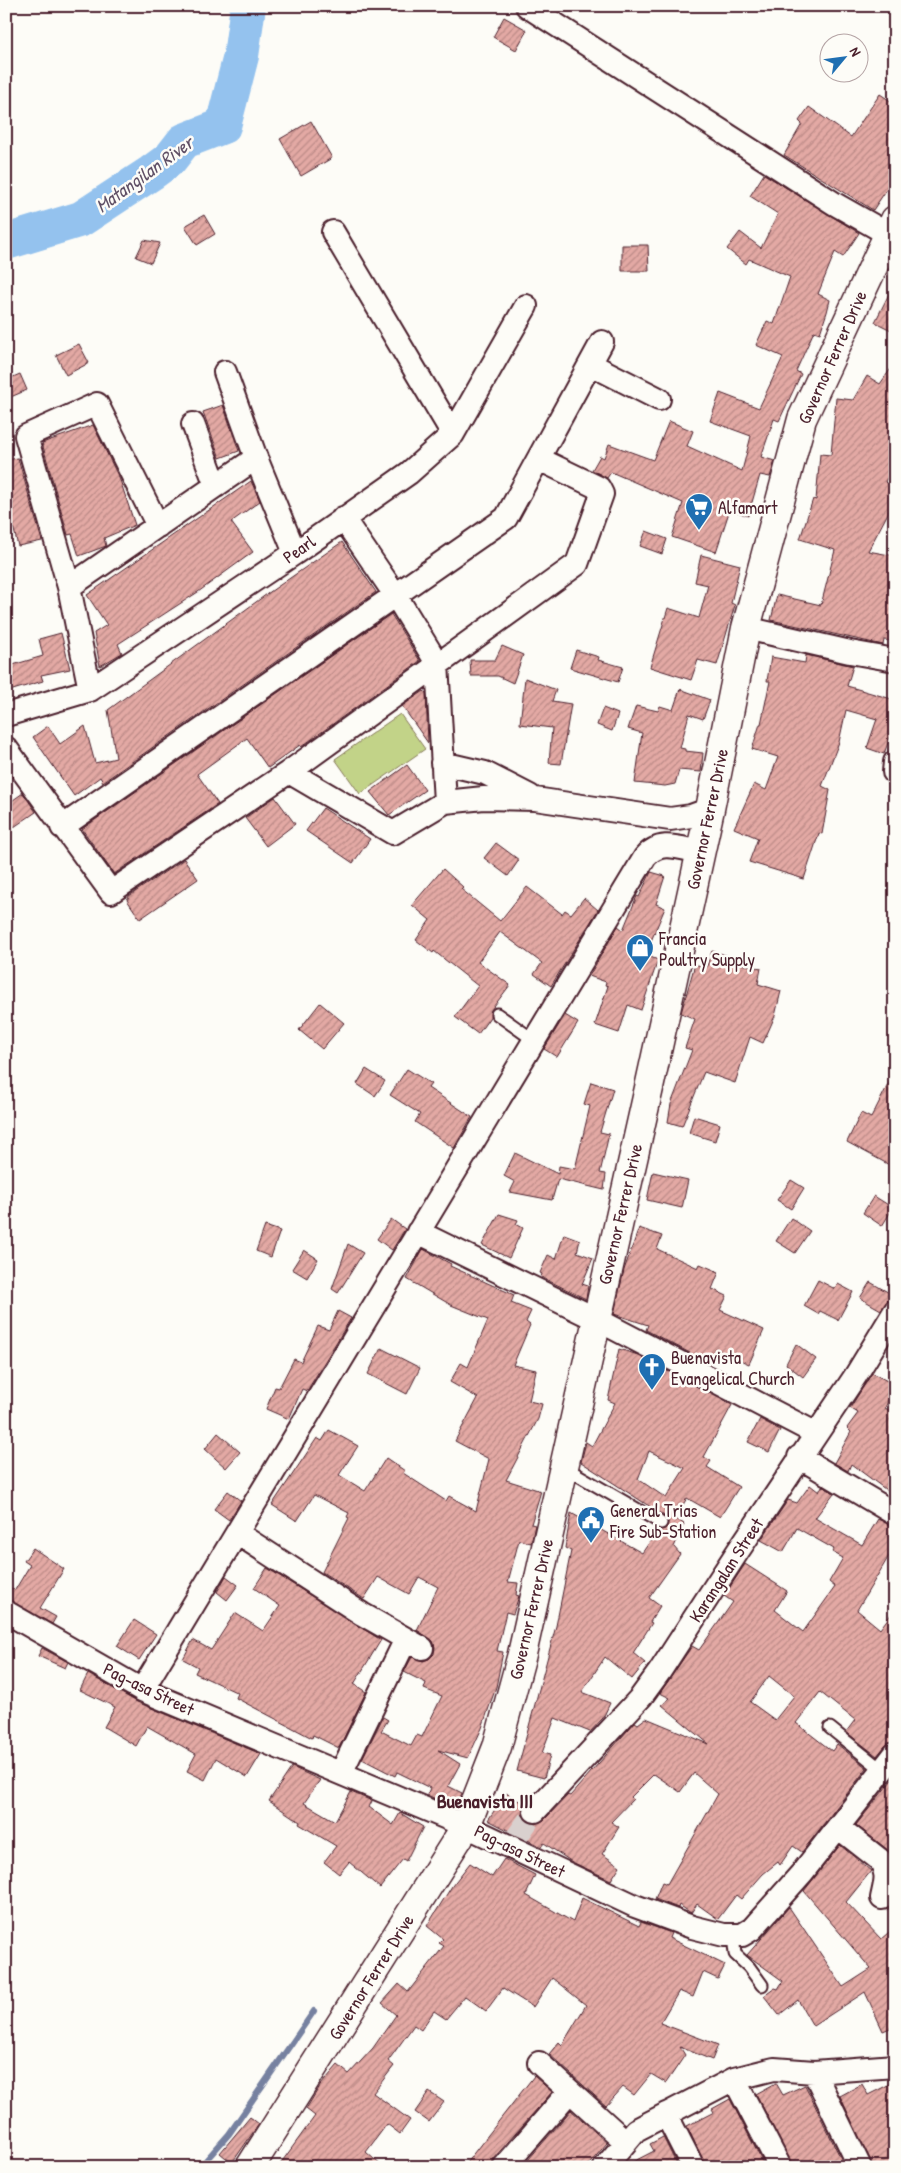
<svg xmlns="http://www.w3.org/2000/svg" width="901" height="2173" font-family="'Patrick Hand',sans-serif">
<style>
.garden{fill:#c2d388;stroke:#86795a}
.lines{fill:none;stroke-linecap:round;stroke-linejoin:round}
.stream{stroke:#7681a0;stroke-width:6}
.river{stroke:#94c2ee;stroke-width:36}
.building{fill:url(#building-hatch);stroke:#4a1f2b;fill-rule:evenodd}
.street-tunnel{stroke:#d9d0ce;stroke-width:22;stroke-dasharray:22 11;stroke-linecap:butt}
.lane-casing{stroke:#4a1f2b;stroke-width:15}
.street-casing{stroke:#4a1f2b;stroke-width:26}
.secondary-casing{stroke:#4a1f2b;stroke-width:31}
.lane{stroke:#fdfcf7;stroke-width:11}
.street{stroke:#fdfcf7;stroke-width:22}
.secondary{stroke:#fdfcf7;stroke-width:28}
.labels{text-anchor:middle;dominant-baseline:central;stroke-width:5;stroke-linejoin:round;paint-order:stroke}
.street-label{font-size:18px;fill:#4a1f2b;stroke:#fdfcf7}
.poi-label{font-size:18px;fill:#4a1f2b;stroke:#fdfcf7;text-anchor:start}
.water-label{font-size:19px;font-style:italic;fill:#605066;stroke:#fdfcf7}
.quarter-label{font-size:20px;font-weight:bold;fill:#4a1f2b;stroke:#fdfcf7}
</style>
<defs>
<pattern id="building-hatch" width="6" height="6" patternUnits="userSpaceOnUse" patternTransform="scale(1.25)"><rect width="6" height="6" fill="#e3a9a4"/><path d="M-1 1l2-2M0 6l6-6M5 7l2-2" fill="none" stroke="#ba8986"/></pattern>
</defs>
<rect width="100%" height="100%" fill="#fdfcf7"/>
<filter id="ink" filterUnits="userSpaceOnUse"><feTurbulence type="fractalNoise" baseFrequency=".02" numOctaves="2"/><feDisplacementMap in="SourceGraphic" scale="10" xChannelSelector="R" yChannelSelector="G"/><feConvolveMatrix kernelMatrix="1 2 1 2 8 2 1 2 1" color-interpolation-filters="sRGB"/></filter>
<g filter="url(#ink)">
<!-- garden -->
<path class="garden" d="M 400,714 L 425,749 L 360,794 L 335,759 Z"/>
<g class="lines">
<!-- stream -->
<path class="stream" d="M 200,2167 L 229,2134 L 314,2011"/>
<!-- river -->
<path class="river" d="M 6,242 L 81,219 L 151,173 L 170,159 L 184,141 L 223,126 L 241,56 L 248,6"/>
</g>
<!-- building -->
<path class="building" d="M 504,17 L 527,30 L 516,50 L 493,37 Z
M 880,94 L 895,104 L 895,177 L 873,210 L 784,155 L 802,124 L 799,121 L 809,107 L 851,137 Z
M 311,121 L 332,158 L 301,176 L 280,139 Z
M 764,174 L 859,233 L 843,257 L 835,252 L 818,294 L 830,300 L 827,312 L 820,333 L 814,331 L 796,371 L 801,374 L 779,421 L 774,419 L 761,457 L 775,461 L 770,477 L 760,475 L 748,516 L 730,509 L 716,552 L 672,537 L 683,503 L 611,472 L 607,478 L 592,470 L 600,456 L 604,458 L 609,444 L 653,460 L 669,421 L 693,431 L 687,446 L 742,471 L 751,436 L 710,421 L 720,393 L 759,408 L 783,357 L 756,345 L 767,321 L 774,324 L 790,277 L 749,259 L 746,264 L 727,249 L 740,232 L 761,248 L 778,214 L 750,196 Z
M 204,215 L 215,234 L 197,245 L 185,226 Z
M 144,240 L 160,243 L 151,263 L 136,257 Z
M 622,245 L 648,245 L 649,271 L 622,271 Z
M 895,282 L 895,332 L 875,322 Z
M 79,344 L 89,363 L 66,375 L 56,355 Z
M 895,363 L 895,464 L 885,482 L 895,486 L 895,500 L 868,551 L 895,556 L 895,641 L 884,640 L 883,645 L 771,620 L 777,595 L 821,605 L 835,550 L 800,539 L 813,499 L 816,500 L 820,454 L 831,455 L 836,398 L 853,400 L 867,376 L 880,384 Z
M 20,374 L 27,390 L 6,399 L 6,380 Z
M 223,405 L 239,451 L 220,458 L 203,412 Z
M 93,425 L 120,480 L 135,525 L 104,538 L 106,546 L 79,556 L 72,534 L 68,535 L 42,443 Z
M 18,458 L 42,541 L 18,546 L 6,498 L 6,460 Z
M 251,481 L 260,501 L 231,522 L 253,552 L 198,592 L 118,644 L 122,653 L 100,666 L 94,633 L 107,625 L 87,595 Z
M 646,531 L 667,539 L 662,554 L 640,546 Z
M 342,542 L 376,592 L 103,782 L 100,777 L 74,796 L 33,737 L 48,726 L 60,744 L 85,726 L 95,763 L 116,758 L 108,710 L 267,594 Z
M 701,555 L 740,565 L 731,603 L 735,605 L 717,665 L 698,660 L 691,680 L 650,667 L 668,608 L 699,618 L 708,585 L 695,582 Z
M 391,614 L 420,661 L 301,747 L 300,745 L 268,768 L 247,738 L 197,774 L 218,804 L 114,874 L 82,829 Z
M 61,633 L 70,669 L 41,675 L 43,681 L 6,692 L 6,667 L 43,656 L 39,639 Z
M 502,646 L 523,655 L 513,683 L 498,676 L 471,676 L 470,660 L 495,660 Z
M 576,650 L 599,657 L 598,660 L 623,667 L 618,682 L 570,668 Z
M 806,655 L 853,666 L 847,686 L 895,700 L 895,723 L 884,754 L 867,748 L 877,719 L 846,710 L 839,742 L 822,786 L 830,790 L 822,834 L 819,833 L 804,879 L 749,862 L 758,838 L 734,828 L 754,784 L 766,790 L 778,757 L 752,749 L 760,724 L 761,724 L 770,681 L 767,681 L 771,657 L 805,663 Z
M 525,678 L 556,690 L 552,701 L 571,704 L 561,764 L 549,763 L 552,728 L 520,724 Z
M 680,689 L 710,700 L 703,719 L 689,714 L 680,748 L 685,749 L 685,751 L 703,753 L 701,772 L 679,770 L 675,784 L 665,786 L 635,783 L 642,733 L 628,729 L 636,706 L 658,711 L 660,706 L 673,710 Z
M 424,691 L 426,693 L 428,743 L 402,706 Z
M 603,708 L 618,714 L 612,731 L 597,725 Z
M 407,765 L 425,790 L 389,815 L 370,792 Z
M 23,793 L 36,812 L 14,827 L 6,816 L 6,805 Z
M 275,797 L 295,824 L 266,846 L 245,818 Z
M 323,808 L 370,839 L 353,863 L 306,831 Z
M 496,843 L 519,860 L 508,876 L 484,858 Z
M 184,859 L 198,879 L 140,919 L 127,900 L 129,896 Z
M 443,869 L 463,887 L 461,889 L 500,921 L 527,887 L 562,914 L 565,910 L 571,914 L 584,898 L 598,910 L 551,986 L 534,974 L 542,963 L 500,932 L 478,962 L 510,985 L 491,1010 L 490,1017 L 478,1034 L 455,1017 L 478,986 L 434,951 L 433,953 L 416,940 L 430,920 L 412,905 Z
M 651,872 L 665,876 L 656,904 L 665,908 L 645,955 L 658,960 L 641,1010 L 628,1005 L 619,1033 L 595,1025 L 608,986 L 605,985 L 606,982 L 589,976 L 618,926 L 623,930 L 637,896 L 639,897 Z
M 712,951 L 729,956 L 727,961 L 761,968 L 758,984 L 781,991 L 775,1016 L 763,1043 L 750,1037 L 735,1083 L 704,1072 L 682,1126 L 668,1122 L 671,1104 L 692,1050 L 685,1048 L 695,1019 L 681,1013 L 695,964 L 706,968 Z
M 320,1003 L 344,1023 L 322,1049 L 299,1030 Z
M 565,1015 L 578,1023 L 557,1057 L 544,1049 Z
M 366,1069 L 385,1081 L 375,1096 L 357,1084 Z
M 407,1069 L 431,1084 L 428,1088 L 472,1117 L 454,1148 L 415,1122 L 420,1114 L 390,1095 Z
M 895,1071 L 895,1168 L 847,1142 L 861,1113 L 871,1118 Z
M 591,1082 L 613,1089 L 600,1132 L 609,1134 L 600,1173 L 606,1174 L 604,1190 L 558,1179 L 552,1200 L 510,1192 L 515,1182 L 504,1176 L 515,1153 L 558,1174 L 559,1166 L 575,1169 L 590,1106 L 584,1104 Z
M 694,1116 L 720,1124 L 715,1141 L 689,1133 Z
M 653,1172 L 688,1180 L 682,1208 L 647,1200 Z
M 791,1180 L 804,1188 L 791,1209 L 777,1200 Z
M 874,1196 L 893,1208 L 882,1226 L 863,1213 Z
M 499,1214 L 518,1220 L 516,1224 L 523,1228 L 509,1258 L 482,1245 Z
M 791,1218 L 810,1231 L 795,1253 L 776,1241 Z
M 391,1219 L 405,1229 L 392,1250 L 377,1239 Z
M 265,1226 L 280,1231 L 271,1257 L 256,1251 Z
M 639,1228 L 662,1236 L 657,1249 L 698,1268 L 700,1264 L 719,1272 L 712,1289 L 727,1296 L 720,1310 L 764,1330 L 749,1364 L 715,1349 L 709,1363 L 646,1330 L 648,1325 L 614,1314 L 624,1270 Z
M 564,1234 L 580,1240 L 577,1252 L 593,1258 L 582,1284 L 588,1286 L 586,1299 L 541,1277 L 542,1274 L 540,1273 L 548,1255 L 556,1259 Z
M 348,1244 L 363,1253 L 338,1293 L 332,1289 Z
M 423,1249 L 451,1264 L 450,1266 L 514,1295 L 511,1303 L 531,1311 L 526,1322 L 530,1325 L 513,1365 L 536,1370 L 529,1401 L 542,1404 L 538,1419 L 506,1480 L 541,1491 L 531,1524 L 535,1525 L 531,1543 L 519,1540 L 508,1582 L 518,1583 L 516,1595 L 519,1596 L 513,1614 L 506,1612 L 497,1651 L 503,1652 L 496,1687 L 482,1728 L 468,1758 L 438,1750 L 460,1764 L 448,1786 L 462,1793 L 456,1808 L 427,1795 L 430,1788 L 397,1772 L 395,1776 L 362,1759 L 383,1717 L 388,1720 L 381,1731 L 411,1746 L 417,1735 L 422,1737 L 442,1696 L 424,1689 L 426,1683 L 404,1672 L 412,1657 L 423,1661 L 429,1659 L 434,1654 L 435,1647 L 433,1641 L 417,1630 L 438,1587 L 419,1577 L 409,1594 L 378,1577 L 364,1599 L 322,1572 L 349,1518 L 347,1517 L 349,1513 L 314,1495 L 297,1521 L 272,1505 L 317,1438 L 322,1441 L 329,1430 L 358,1446 L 339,1475 L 365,1491 L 386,1458 L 405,1471 L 403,1473 L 446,1501 L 449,1496 L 476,1511 L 489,1459 L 455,1441 L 478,1398 L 450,1382 L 461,1363 L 468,1367 L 488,1320 L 451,1305 L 407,1279 Z
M 304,1250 L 318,1259 L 307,1278 L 292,1269 Z
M 818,1280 L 835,1289 L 838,1284 L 853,1292 L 838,1320 L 820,1311 L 818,1314 L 804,1306 Z
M 870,1282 L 893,1295 L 881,1310 L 860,1298 Z
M 338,1311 L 351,1318 L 307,1391 L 302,1389 L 289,1419 L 266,1409 L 275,1387 L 279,1388 L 294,1359 L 301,1362 L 318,1326 L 329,1330 Z
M 796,1344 L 816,1359 L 803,1377 L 786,1364 Z
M 381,1348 L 420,1368 L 407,1394 L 368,1374 Z
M 619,1349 L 635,1354 L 732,1405 L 704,1457 L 711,1461 L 707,1467 L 739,1487 L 720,1517 L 687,1498 L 675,1518 L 684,1524 L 674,1547 L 680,1554 L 649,1598 L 660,1606 L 650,1622 L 652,1623 L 633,1653 L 645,1663 L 632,1679 L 605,1657 L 582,1692 L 610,1703 L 603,1718 L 590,1732 L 555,1718 L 542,1753 L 550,1755 L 544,1778 L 517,1771 L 556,1626 L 571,1551 L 565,1548 L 571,1513 L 642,1553 L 658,1530 L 665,1529 L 668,1523 L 666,1517 L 581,1462 L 586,1442 L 592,1446 L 615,1403 L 608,1400 ZM 649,1451 L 685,1468 L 666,1498 L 638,1479 Z
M 872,1373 L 895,1385 L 885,1408 L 893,1412 L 890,1420 L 895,1422 L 895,1499 L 892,1497 L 893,1495 L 851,1464 L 848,1471 L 834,1463 L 851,1432 L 847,1428 L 858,1413 L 850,1408 Z
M 760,1419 L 780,1430 L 769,1452 L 748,1442 Z
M 218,1433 L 240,1452 L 226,1468 L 205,1449 Z
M 810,1485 L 819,1492 L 822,1486 L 834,1493 L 815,1518 L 862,1545 L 878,1519 L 895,1527 L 895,1560 L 889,1556 L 857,1610 L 880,1629 L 895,1609 L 895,1741 L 885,1746 L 877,1756 L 846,1732 L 855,1720 L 820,1692 L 796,1723 L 832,1751 L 837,1744 L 867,1768 L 802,1852 L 793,1846 L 780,1865 L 778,1862 L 763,1874 L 741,1899 L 736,1895 L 718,1919 L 697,1904 L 691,1913 L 679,1905 L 678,1908 L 655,1899 L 662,1882 L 667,1884 L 718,1794 L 694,1773 L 680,1792 L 654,1774 L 631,1797 L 633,1799 L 611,1822 L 619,1827 L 602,1854 L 620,1866 L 611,1880 L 572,1862 L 544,1843 L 541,1847 L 488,1820 L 506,1793 L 524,1804 L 522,1814 L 526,1820 L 532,1824 L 531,1828 L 535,1824 L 544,1820 L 568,1795 L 570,1796 L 635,1722 L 638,1724 L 646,1718 L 709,1744 L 662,1705 L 670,1698 L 660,1693 L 692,1646 L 699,1650 L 733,1602 L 724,1596 L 745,1564 L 787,1591 L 775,1610 L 803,1632 L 835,1587 L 829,1582 L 843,1558 L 832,1552 L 834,1549 L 797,1528 L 783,1552 L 761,1540 L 788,1500 L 797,1503 ZM 769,1676 L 794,1696 L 775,1720 L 750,1702 Z
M 228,1491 L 241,1501 L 229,1520 L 214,1509 Z
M 33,1548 L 64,1569 L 40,1608 L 56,1617 L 52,1624 L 6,1599 L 11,1588 L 15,1590 L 30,1565 L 24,1561 Z
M 267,1568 L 381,1640 L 354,1684 L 366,1692 L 339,1748 L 313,1735 L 312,1738 L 236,1698 L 238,1693 L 195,1673 L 198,1667 L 183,1659 L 193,1640 L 211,1650 L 235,1613 L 263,1631 L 280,1606 L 254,1588 Z
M 226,1576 L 238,1585 L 227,1600 L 217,1592 Z
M 134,1620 L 156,1634 L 139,1660 L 117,1646 Z
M 42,1648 L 68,1662 L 65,1668 L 38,1656 Z
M 88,1674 L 137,1702 L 261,1754 L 247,1777 L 216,1758 L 205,1780 L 187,1771 L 196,1754 L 147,1726 L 136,1746 L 104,1727 L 115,1707 L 80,1690 Z
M 292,1767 L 320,1780 L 304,1803 L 335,1821 L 351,1792 L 372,1801 L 369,1807 L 393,1825 L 400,1813 L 423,1827 L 406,1861 L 403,1859 L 380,1888 L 349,1862 L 339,1874 L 324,1862 L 336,1846 L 299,1824 L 300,1822 L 269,1801 Z
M 895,1776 L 895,1859 L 888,1850 L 856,1825 Z
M 840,1845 L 871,1871 L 846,1902 L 881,1939 L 895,1927 L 895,2026 L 883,2031 L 865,1992 L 813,2026 L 798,2000 L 779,2015 L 764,1996 L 775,1988 L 778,1989 L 783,1981 L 747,1955 L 789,1907 L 843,1987 L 871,1969 L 804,1891 Z
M 504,1859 L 535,1875 L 526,1895 L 573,1922 L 582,1898 L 639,1926 L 641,1922 L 671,1933 L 669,1938 L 725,1965 L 718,1979 L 703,1972 L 693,1997 L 679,1991 L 660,2023 L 718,2045 L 712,2060 L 680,2047 L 685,2055 L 666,2083 L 651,2074 L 634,2095 L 623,2087 L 606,2106 L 549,2054 L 559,2042 L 562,2045 L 586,2005 L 552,1978 L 533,2007 L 503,1988 L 486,2011 L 465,1996 L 446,2019 L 434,2011 L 421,2030 L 414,2025 L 388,2061 L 394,2066 L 373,2093 L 410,2120 L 400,2134 L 387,2124 L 366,2152 L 383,2167 L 278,2167 L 315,2116 L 306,2109 L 320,2086 L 338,2065 L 349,2074 L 373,2048 L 396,2015 L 382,2003 L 399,1984 L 408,1992 L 444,1946 L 439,1943 L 443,1939 L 427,1926 L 452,1886 L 470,1863 L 492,1877 Z
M 534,2076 L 552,2092 L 494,2158 L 491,2167 L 463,2167 Z
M 776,2083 L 783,2095 L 805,2085 L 845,2167 L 793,2167 L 756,2094 Z
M 862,2084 L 868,2095 L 890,2084 L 895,2092 L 895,2167 L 873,2167 L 840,2096 Z
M 429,2092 L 444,2102 L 429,2122 L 415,2112 Z
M 730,2099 L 765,2167 L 706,2167 L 687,2126 L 714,2112 L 712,2109 Z
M 571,2110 L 607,2143 L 587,2167 L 522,2167 Z
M 250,2117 L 259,2124 L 232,2163 L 220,2153 Z
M 663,2137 L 678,2167 L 623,2167 L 654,2151 L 650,2144 Z"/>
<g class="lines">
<!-- street-tunnel -->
<path class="street-tunnel" d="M 516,1838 L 535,1811"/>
<defs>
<path id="lane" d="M 497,1014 L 535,1041
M 564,1467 L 661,1523
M 830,1728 L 882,1770
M 733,1936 L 735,1954 L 749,1967 L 762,1985"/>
<path id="street" d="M 527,6 L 835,204 L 895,238
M 333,232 L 453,434
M 590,364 L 659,399
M 225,372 L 256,458 L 295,553
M 193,424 L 216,486
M 343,518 L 396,596 L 437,663 L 445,802
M 69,587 L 256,458
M 746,628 L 850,652 L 895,660
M 90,690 L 69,587 L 26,436 L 97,404 L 158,526
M 6,715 L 90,690 L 295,553 L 409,473 L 453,434 L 526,306
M 6,748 L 111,892 L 289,772 L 577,564 L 602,494 L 599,488 L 539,459
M 442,763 L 485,773 L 530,796
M 289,772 L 393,833 L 445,802 L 484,798 L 535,799 L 670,819 L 691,816 L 710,809
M 894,772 L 895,762
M 62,827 L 506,518 L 602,342
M 418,1232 L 596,1319 L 815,1433
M 799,1457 L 895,1514
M 237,1533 L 362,1614 L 422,1648
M 6,1612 L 142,1690 L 466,1826 L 635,1906 L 692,1927 L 724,1935 L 742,1935 L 752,1929 L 802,1873 L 895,1754
M 142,1690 L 645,857 C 660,839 679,848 700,852
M 341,1773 L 406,1639
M 535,1811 L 641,1697 L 660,1671 L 738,1551 L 856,1375 L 895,1311
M 838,1827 L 880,1860 C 889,1873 885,1884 882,1898
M 539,2063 L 626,2142
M 814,2072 L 860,2167
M 734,2079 L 780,2167
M 666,2114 L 693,2167
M 504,2167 L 570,2091
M 605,2167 L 636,2130 L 734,2079 L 774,2069 L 814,2072 L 895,2066"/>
<path id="secondary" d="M 250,2167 L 466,1826 L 497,1747 L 522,1654 L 649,1088 L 710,809 L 746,628 L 802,419 L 895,220"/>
</defs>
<!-- lane casing -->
<use href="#lane" class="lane-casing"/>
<!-- street casing -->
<use href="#street" class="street-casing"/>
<!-- secondary casing -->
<use href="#secondary" class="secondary-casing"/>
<!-- lane -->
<use href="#lane" class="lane"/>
<!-- street -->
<use href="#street" class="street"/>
<!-- secondary -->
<use href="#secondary" class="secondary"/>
</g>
</g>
<!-- icons -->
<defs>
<symbol id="supermarket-pin" viewBox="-11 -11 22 30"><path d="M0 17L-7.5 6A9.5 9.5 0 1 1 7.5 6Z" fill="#1f6fb2" stroke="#fdfcf7"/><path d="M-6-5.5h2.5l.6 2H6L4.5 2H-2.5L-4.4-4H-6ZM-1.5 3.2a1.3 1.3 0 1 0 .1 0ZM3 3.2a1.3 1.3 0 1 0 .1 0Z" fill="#fff"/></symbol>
<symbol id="shop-pin" viewBox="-11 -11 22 30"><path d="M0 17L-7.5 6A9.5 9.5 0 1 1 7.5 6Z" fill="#1f6fb2" stroke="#fdfcf7"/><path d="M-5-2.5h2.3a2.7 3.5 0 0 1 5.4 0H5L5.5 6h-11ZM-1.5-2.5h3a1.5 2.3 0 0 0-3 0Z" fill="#fff"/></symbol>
<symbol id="church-pin" viewBox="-11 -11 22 30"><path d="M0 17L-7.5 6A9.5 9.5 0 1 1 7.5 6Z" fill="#1f6fb2" stroke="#fdfcf7"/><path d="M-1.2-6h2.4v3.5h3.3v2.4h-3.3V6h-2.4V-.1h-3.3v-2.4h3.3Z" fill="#fff"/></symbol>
<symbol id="civic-pin" viewBox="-11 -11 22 30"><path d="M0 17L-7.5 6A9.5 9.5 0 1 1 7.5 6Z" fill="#1f6fb2" stroke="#fdfcf7"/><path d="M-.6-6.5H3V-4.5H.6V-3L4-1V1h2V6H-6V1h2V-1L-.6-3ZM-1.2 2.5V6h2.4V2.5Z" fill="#fff"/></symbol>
</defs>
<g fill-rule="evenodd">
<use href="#supermarket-pin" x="683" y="491" width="32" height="43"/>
<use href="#shop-pin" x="624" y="932" width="32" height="43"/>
<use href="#church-pin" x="636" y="1351" width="32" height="43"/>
<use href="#civic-pin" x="575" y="1504" width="32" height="43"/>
</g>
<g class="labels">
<!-- street labels -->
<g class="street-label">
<text transform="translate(832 357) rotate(-66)">Governor Ferrer Drive</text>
<text transform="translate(299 549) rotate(-35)">Pearl</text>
<text transform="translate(707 819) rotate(-78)">Governor Ferrer Drive</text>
<text transform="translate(620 1214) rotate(-77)">Governor Ferrer Drive</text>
<text transform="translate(726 1570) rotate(-57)">Karangalan Street</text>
<text transform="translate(531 1609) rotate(-77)">Governor Ferrer Drive</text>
<text transform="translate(149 1689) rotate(26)">Pag-asa Street</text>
<text transform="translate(520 1851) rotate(26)">Pag-asa Street</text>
<text transform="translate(371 1977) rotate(-58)">Governor Ferrer Drive</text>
</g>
<!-- poi labels -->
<g class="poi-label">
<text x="718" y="507">Alfamart</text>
<text x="659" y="938">Francia<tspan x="659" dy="21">Poultry Supply</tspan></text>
<text x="671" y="1357">Buenavista<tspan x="671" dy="21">Evangelical Church</tspan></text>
<text x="610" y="1510">General Trias<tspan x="610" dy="21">Fire Sub-Station</tspan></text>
</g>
<!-- water labels -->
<g class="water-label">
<text transform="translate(144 174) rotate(-36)">Matangilan River</text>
</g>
<!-- quarter labels -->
<g class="quarter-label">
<text x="485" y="1800">Buenavista III</text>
</g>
</g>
<!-- margin -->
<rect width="901" height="2173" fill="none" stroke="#fdfcf7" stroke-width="25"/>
<rect x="12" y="12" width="876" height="2148" fill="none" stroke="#4a1f2b" stroke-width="2" filter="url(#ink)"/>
<!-- north arrow -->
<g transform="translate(844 58) rotate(61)"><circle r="24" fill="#fdfcf7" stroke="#b5a4a5"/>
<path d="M0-4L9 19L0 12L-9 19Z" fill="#1f6fb2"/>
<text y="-8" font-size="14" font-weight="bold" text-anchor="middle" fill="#4a1f2b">N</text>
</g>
</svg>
